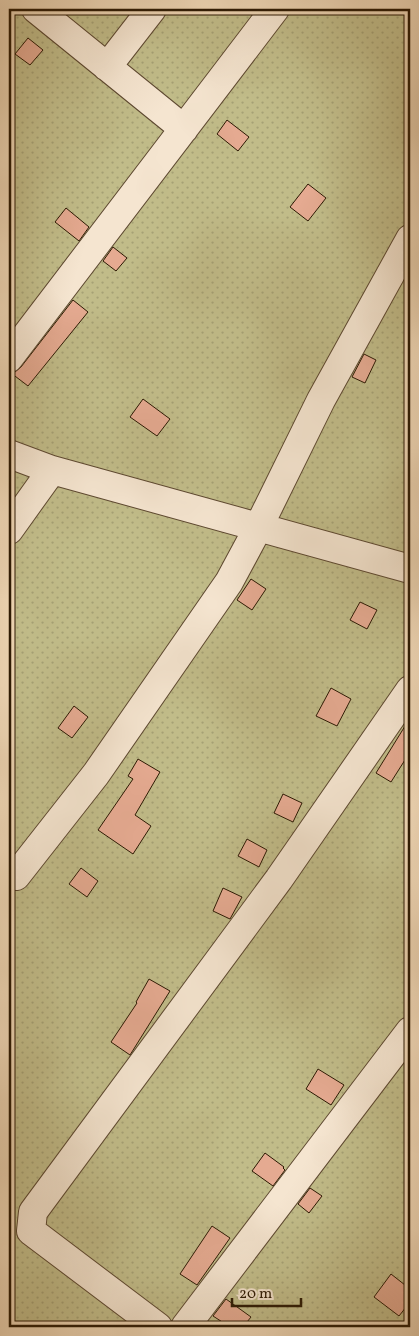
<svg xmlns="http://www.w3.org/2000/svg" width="419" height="1336" font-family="Vollkorn,serif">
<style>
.grass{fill:url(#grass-dots);stroke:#766a46}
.building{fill:#e5aa91;stroke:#2c1903}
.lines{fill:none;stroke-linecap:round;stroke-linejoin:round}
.minor-casing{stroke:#5d4830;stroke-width:30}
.minor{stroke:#f5e5d0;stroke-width:28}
</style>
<defs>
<pattern id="grass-dots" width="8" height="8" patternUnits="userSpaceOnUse" patternTransform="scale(1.25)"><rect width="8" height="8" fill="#c1bc89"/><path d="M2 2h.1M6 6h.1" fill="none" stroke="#a6a175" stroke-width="1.8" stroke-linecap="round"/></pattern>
</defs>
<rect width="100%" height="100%" fill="#efd7b6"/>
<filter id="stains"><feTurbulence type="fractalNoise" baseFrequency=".004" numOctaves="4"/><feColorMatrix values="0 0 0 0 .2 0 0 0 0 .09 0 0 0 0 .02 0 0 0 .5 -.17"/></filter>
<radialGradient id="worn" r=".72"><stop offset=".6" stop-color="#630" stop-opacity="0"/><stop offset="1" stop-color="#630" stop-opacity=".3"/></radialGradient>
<!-- grass -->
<path class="grass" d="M 9,9 L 410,9 L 410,1327 L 9,1327 Z"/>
<!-- building -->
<path class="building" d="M 28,38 L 43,50 L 30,65 L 15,54 Z
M 227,120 L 249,137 L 238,151 L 217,134 Z
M 308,184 L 326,198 L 308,221 L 290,207 Z
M 66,208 L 89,227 L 79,241 L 55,222 Z
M 113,247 L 127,258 L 116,271 L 103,261 Z
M 73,300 L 88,312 L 28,386 L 11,373 L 15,372 L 21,367 Z
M 364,354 L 376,360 L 365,383 L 352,377 Z
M 143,399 L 170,419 L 157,436 L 130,417 Z
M 251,579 L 266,589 L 252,610 L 237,600 Z
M 360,602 L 377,610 L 367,629 L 350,620 Z
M 331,688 L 351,699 L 337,726 L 316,716 Z
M 74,706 L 88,717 L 72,738 L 58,728 Z
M 410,718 L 410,752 L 391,782 L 376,773 Z
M 138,759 L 160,772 L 135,815 L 151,826 L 133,854 L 98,830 L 133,779 L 128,776 Z
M 283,794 L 302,803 L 293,822 L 274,813 Z
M 247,839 L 267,850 L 259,867 L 238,856 Z
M 81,868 L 98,881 L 87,897 L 69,884 Z
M 223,888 L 242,897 L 230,919 L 213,911 Z
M 149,979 L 170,991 L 130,1055 L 111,1042 L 137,1003 L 136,1002 Z
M 318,1069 L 344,1085 L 331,1105 L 306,1089 Z
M 265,1153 L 284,1167 L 283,1168 L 285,1170 L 273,1186 L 252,1171 Z
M 310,1188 L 322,1196 L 309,1213 L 298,1204 Z
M 212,1226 L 230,1238 L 197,1285 L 180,1274 Z
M 391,1274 L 410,1289 L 410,1302 L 399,1316 L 374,1297 Z
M 226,1299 L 251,1317 L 243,1327 L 230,1327 L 213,1316 Z"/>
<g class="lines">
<defs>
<path id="minor" d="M 36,9 L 184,129
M 107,67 L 152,9
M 9,358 L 275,9
M 9,454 L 52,470 L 410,569
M 9,530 L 52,470
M 16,876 L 96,774 L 229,582 L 258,528 L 321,400 L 410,239
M 158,1327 L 31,1231 L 33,1212 L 279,879 L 410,690
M 185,1327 L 410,1031"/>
</defs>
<!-- minor casing -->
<use href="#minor" class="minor-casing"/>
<!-- minor -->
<use href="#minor" class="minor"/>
</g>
<!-- margin -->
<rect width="419" height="1336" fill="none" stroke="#efd7b6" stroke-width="30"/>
<rect x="10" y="10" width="399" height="1316" fill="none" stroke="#2c1903" stroke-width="2.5"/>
<rect x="15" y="15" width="389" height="1306" fill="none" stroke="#2c1903"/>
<!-- scale -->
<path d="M232 1298v8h69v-8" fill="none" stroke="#2c1903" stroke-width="2.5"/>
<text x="239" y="1298" font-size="15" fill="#2c1903" stroke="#f5e5d0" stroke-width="4" paint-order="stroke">20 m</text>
<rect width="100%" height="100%" filter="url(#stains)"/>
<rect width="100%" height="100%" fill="url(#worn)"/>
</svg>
